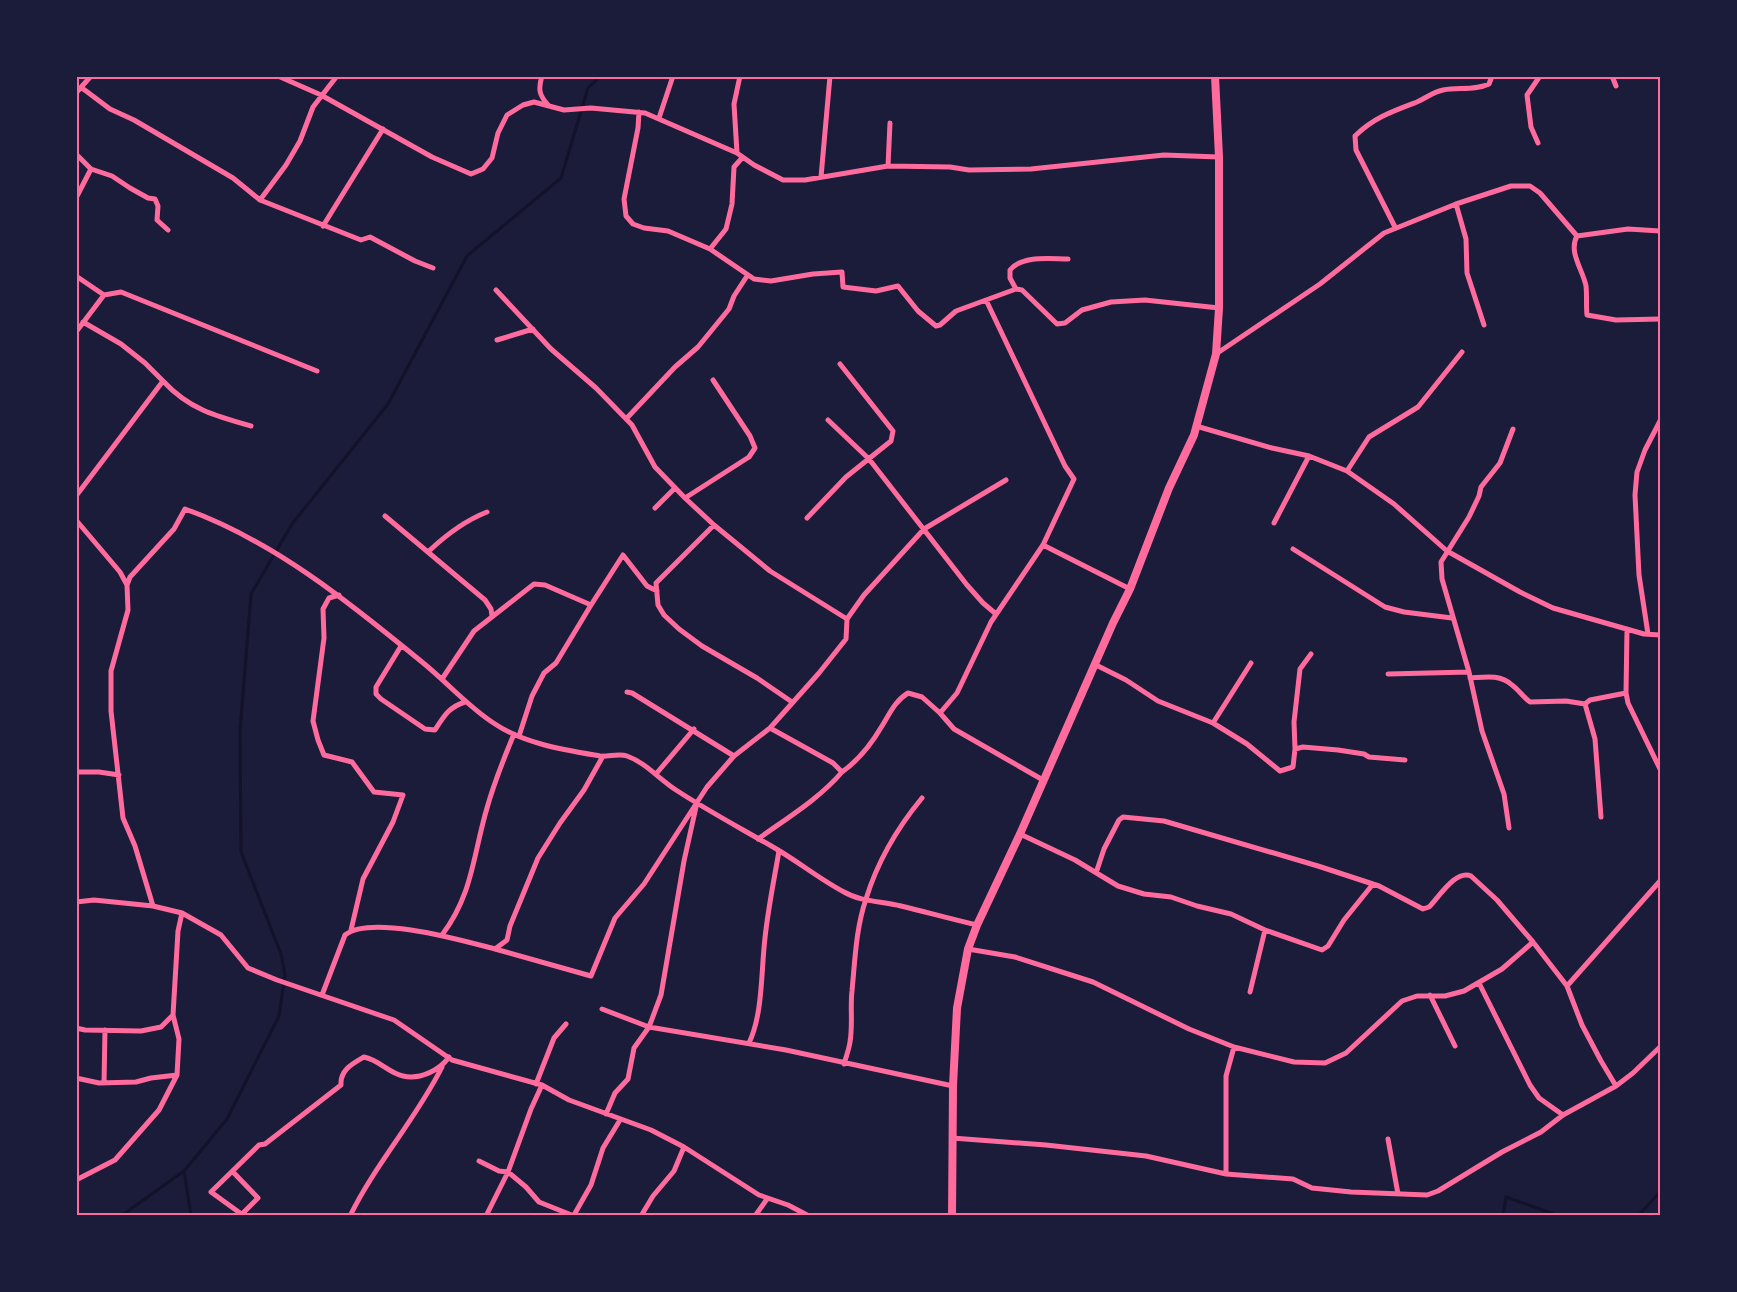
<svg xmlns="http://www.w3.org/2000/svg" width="1737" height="1292" font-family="'Titillium Web',sans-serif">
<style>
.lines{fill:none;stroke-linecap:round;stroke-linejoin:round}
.stream{stroke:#12122b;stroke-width:3}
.minor{stroke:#ff6b9d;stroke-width:5}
.secondary{stroke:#ff6b9d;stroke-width:8}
.neatline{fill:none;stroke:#ff6b9d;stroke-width:2}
</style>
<rect width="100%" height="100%" fill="#1b1b3a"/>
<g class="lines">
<!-- stream -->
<path class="stream" d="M 184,1171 L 191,1216
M 121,1216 L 184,1171 L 227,1119 L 279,1016 L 285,975 L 281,954 L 241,852 L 240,731 L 251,594 L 292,524 L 388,404 L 467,256 L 561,178 L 588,88 L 601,76
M 1503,1216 L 1506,1197 L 1559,1216
M 1638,1216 L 1660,1192"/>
<!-- minor -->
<path class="minor" d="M 278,76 L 321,95 L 432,157 L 471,174 L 483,169 L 492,158 L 498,133 L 507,115 L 523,105 L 534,102 L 564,110 L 591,108 L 645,113 L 737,153 L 754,165 L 783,180 L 805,180 L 888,166 L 950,167 L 969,170 L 1031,169 L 1164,155 L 1219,157
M 542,76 C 538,89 539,95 548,105
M 1612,76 L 1616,86
M 82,88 L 110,109 L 134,120 L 233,178 L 260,200 L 361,240 L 370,237 L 415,261 L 433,268
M 76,93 L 91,76
M 639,112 L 638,128 L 624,199 L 626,216 L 633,224 L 644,228 L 668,231 L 710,249 L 754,279 L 771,281 L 813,274 L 842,272 L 843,287 L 876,291 L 898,286 L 918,311 L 936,326 L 940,325 L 956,311 L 1016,289 L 1022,290 L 1057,324 L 1065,323 L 1082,310 L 1111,302 L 1145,300 L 1219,308
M 659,118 L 673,76
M 1538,143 L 1531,127 L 1527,95 L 1540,76
M 737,153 L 734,104 L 740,76
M 76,154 L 91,169 L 112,176 L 130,188 L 148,198 L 155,199 L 158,206 L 157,220 L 168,230
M 888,166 L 890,123
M 821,177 L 830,76
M 76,198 L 91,169
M 260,200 L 286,165 L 300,141 L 313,107 L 337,76
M 1456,204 L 1466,239 L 1467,273 L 1484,325
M 323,226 L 383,129
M 1395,227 L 1356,150 L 1355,136 C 1373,118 1393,111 1417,102 C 1426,98 1433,92 1443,90 C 1459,87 1474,91 1489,84 L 1492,76
M 1577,236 C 1568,252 1583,270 1586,286 C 1587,295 1586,306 1587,315 L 1616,320 L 1660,319
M 710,249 L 726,229 L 732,204 L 734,167 L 742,158
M 76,276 L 104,295 L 121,292 L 317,371
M 1016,289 L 1010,278 L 1010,270 C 1022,255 1050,259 1068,259
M 496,290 L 551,349 L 596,388 L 632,425 L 655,467 L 685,498 L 714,525 L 770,571 L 847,619
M 76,332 L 104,295
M 497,340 L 533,329
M 1216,354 L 1320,284 L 1384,233 L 1456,204 L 1511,186 L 1530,186 L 1540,193 L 1577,236 L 1628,229 L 1660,231
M 163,381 C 189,409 215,416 251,426
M 626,419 L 675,367 L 698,347 L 729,309 L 734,296 L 747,276
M 828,420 L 869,459 L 967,585 L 983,603 L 996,614
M 1196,426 L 1272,448 L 1309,456 L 1347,471 L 1394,504 L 1447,551 L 1520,592 L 1553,608 L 1644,634 L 1660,635
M 1347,471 L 1369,437 L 1418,407 L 1462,352
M 76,496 L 163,381 L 145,363 L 121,344 L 83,322
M 685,498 L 749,457 L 755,448 L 750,436 L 713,380
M 655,508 L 675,488
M 385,516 L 485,600 L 491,609 L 492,616
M 807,518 L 846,477 L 891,441 L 893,431 L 840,364
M 76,520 L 120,572 L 127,585
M 1274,523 L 1309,456
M 714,525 L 656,583 L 658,605 L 664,615 L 679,629 L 702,646 L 757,678 L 792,702
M 1043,545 L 1130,589
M 1293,549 L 1385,607 L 1404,612 L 1452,618
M 429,551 C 447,534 464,521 487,512
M 339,595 L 329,598 L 323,609 L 324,638 L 313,721 L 318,740 L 324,755 L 352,762 L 374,792 L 403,795 L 393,822 L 363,879 L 351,930
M 1627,629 L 1626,693 L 1628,703 L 1660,769
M 1648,634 L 1639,575 L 1635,495 L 1637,472 L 1645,450 L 1660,421
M 401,646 L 376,687 L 376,694 L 381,699 L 425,729 L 435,730 C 444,716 449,707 465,702
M 1094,664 L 1126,680 L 1158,701 L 1213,723 L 1247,744 L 1280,771 L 1293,767 L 1295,749 L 1303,747 L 1338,750 L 1364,754 L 1369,757 L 1405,760
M 1388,674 L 1469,672
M 1470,678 C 1485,677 1500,674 1512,685 C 1519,690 1523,697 1530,702 L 1566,701 L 1585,704
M 442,679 L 474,631 L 534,584 L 545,585 L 591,605 L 623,555 L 647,586 L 657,591
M 627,692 L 632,693 L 734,756
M 940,713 L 957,693 L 991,622 L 1043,545 L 1074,479 L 1065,466 L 986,300
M 1213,723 L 1251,663
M 770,728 L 833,763 L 842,772 C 859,760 872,743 882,726 C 890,713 895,701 908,693 L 922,697 L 940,713 L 954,729 L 1043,780
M 519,736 L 532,696 L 544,673 L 556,663 L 591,605
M 1295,749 L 1294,722 L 1300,669 L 1311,654
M 76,772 L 99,772 L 119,775
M 656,774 L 694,729
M 1601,817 L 1595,739 L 1585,704 L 1590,700 L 1626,693
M 1509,828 L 1504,794 L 1482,731 L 1469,672 L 1442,579 L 1441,562 L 1469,517 L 1479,496 L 1481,487 L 1500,463 L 1513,429
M 1020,834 L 1075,860 L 1118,886 L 1144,894 L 1171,897 L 1197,906 L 1231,914 L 1265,930 L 1322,950 L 1328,946 L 1344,920 L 1373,884
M 758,839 C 787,818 819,799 842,772
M 1096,873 L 1104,849 L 1119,820 L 1123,817 L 1164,821 L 1318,866 L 1379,886 L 1423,909 L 1429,907 C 1439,897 1456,869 1471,876 L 1497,900 L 1533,942
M 76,902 L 94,900 L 153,906 L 182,913 L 221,935 L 248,968 L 277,980 L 394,1020 L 452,1060 L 542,1085 L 569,1100 L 651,1130 L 684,1147 L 759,1195 L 788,1205 L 809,1216
M 153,906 L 135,846 L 123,818 L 111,711 L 111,671 L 128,610 L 127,585 L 130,577 L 174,529 L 185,509 C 274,541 350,603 422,662 C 447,682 468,707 495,724 C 525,744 565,750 600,756 C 608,757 619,753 627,756 C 646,763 659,779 676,790 C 708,811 744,830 778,850 C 800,863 821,880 844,892 C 861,902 882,901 901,906 C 926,912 951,919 977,925
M 442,935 C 473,894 473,855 487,808 C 494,783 504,758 514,734
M 495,949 L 591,976 L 615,918 L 644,884 L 707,787 L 734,756 L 770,728 L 819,673 L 846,639 L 847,619 L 864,595 L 924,529 L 1006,480
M 968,949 L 1015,957 L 1093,982 L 1189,1029 L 1234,1047 L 1294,1062 L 1325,1063 L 1346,1053 L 1402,1001 L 1417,996 L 1445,996 L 1464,991 L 1502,969 L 1533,942 L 1567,986 L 1582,1025 L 1601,1061 L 1616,1086
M 1479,983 L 1530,1085 L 1539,1098 L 1563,1115
M 1567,986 L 1660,881
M 1250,992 L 1265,930
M 322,995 L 345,935 C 371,914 464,941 495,949 L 507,940 L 510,926 L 538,858 L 560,823 L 584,790 L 603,756
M 1430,995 L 1455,1046
M 602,1009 L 649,1027 L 786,1050 L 953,1086
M 76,1028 L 85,1030 L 141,1031 L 161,1027 L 173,1015
M 749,1043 C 763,1014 761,971 765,938 C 768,909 774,880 779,851
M 844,1064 C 846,1057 849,1049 850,1042 C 853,1025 850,1007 852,991 C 855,960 856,928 866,899 C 877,863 898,827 922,798
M 76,1078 L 99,1083 L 136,1082 L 151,1078 L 177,1075
M 104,1083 L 105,1030
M 536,1084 L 554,1038 L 566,1024
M 606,1114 L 615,1093 L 628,1079 L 634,1048 L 649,1027 L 661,995 L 684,861 L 696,807
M 952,1138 L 1046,1145 L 1146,1156 L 1226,1174 L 1293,1179 L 1312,1188 L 1351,1192 L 1427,1195 L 1438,1191 L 1502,1152 L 1541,1132 L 1563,1115 L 1616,1086 L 1633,1073 L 1660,1047
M 1388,1139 L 1398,1194
M 479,1161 L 499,1171 L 508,1172 L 526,1187 L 539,1202 L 574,1216
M 233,1172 L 258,1198 L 240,1216
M 1226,1174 L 1226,1076 L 1234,1047
M 76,1180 L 115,1160 L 159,1110 L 177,1075 L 179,1039 L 173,1015 L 178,931 L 182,913
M 240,1213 L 211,1192 L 259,1145 L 265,1144 L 341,1085 C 340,1070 352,1064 364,1057 C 379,1060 389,1073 403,1076 C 420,1080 440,1070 449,1057
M 574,1215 L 591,1185 L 603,1148 L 620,1120
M 350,1216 C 376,1163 416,1119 442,1067
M 486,1216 L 508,1172 L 531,1109 L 542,1085
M 641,1216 L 653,1196 L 674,1171 L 684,1147
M 755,1216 L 767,1199"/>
<!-- secondary -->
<path class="secondary" d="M 952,1216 L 953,1086 L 957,1008 L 968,949 L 977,925 L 1020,834 L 1113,623 L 1130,589 L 1169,488 L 1194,435 L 1216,354 L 1219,308 L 1219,157 L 1215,76"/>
</g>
<!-- border -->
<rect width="1737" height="1292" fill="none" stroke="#1b1b3a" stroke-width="156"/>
<rect x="78" y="78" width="1581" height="1136" class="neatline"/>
</svg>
